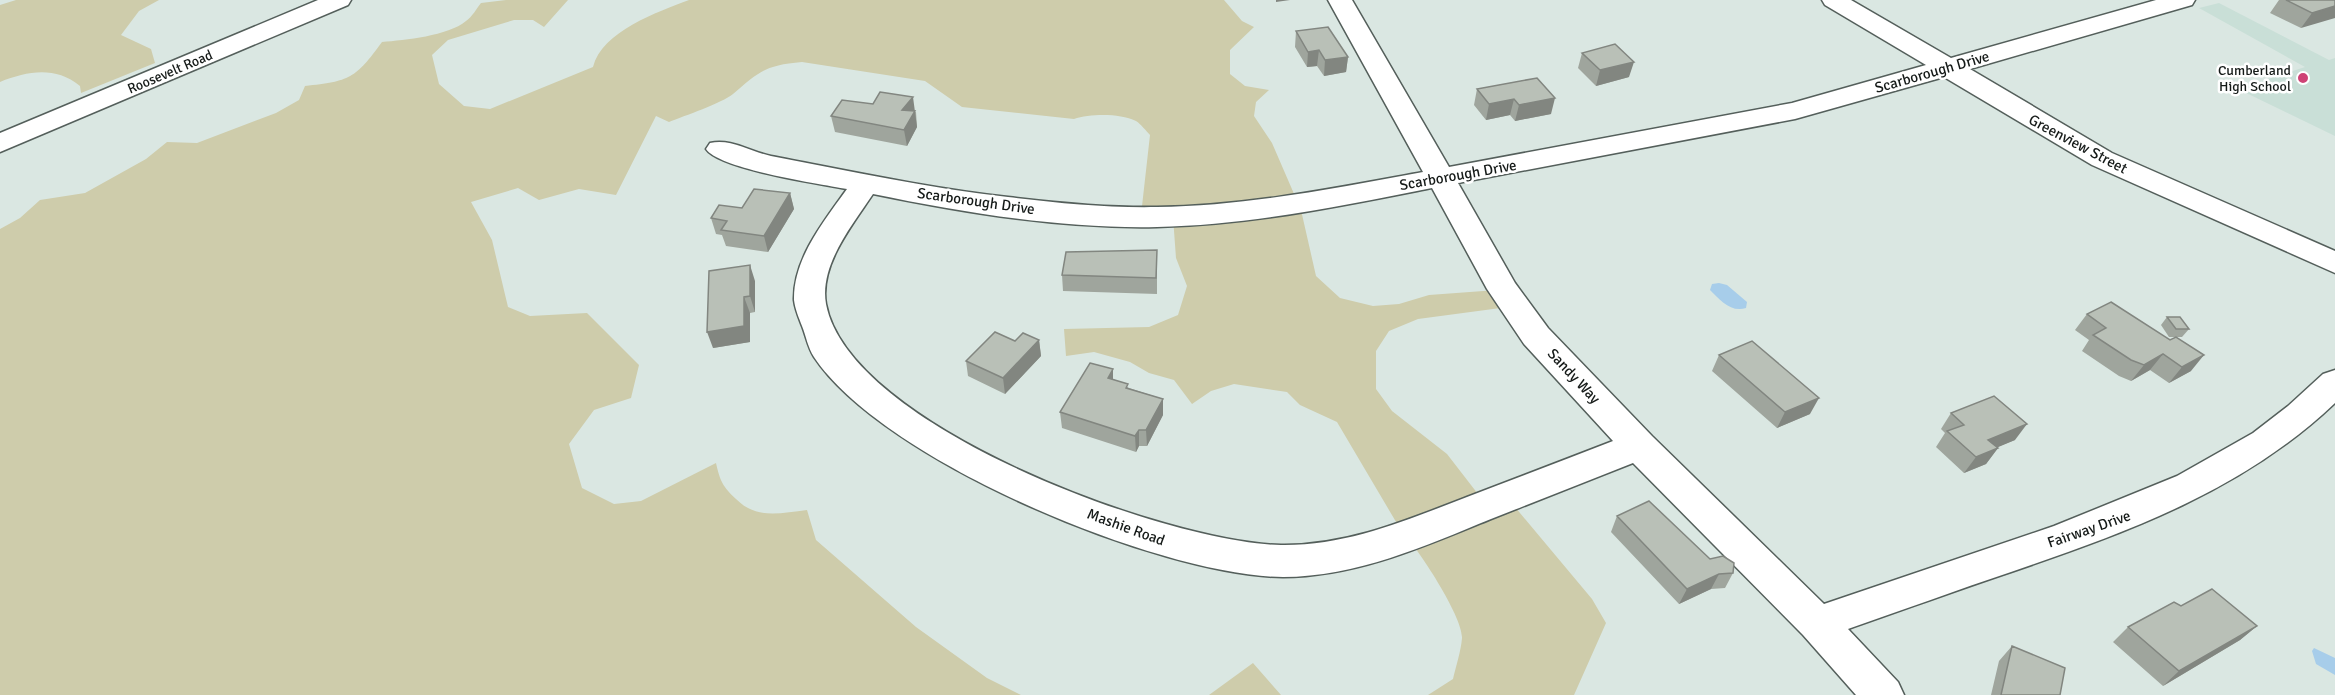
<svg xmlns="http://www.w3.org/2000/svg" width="2335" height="695" font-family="Signika,sans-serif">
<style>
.built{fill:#c9dfd7}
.green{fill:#ceccab}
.water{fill:#a7cdea}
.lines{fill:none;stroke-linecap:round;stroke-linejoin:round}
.minor-casing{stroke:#545f5b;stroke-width:3}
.minor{fill:#fff;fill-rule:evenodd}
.wall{fill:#9fa59d}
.shaded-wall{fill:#828680}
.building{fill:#b9c0b7;stroke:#828680;stroke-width:1.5}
.poi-dot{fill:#ce4275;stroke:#fff;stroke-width:2}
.labels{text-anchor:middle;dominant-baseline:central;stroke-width:5;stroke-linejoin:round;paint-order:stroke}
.far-poi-label{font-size:14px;fill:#151a18;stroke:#fff;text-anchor:end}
.far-street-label{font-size:14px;fill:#151a18;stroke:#fff}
.street-label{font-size:15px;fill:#151a18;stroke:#fff}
</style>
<rect width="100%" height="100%" fill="#dae7e2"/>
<!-- built -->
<path class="built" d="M 2219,3 L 2329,60 L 2335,58 L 2335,136 L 2238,89 L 2305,67 L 2199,8 Z"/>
<!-- green -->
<path class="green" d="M 16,0 L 159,0 L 139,11 L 121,35 L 151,49 L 155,63 L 81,93 L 80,86 C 55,66 28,71 0,82 L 0,5 Z
M 506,0 L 568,0 L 544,27 L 533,20 L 514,20 L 448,40 L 432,55 L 439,84 L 464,106 L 490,109 L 593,67 C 602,31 658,12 689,0 L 1224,0 L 1242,21 L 1254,27 L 1230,50 L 1230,74 L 1245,86 L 1269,90 L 1256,102 L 1254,116 L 1272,143 L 1301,210 L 1316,276 L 1340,298 L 1373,306 L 1399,304 L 1429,295 L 1497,290 L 1508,307 L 1418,319 L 1389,331 L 1376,351 L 1376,389 L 1392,411 L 1447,454 L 1488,507 L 1515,507 L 1592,599 L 1606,623 L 1574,695 L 1428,695 L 1453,679 C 1456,666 1461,651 1462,638 C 1463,617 1418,548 1402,532 L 1337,422 L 1300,405 L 1287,392 L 1234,384 L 1211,391 L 1192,404 L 1174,380 L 1149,373 L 1130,362 L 1094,352 L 1066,356 L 1064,329 L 1149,327 L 1178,315 L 1187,286 L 1176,258 L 1173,217 L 1141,215 L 1150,135 C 1146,131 1141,124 1136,121 C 1119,113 1090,114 1074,119 L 962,107 L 925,81 L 802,62 C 765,65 759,72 733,94 C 722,103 684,116 669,122 L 656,116 L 616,195 L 579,189 L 539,200 L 518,188 L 471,202 L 492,240 L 508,307 L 530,316 L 587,313 L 639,365 L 631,398 L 594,410 L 569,444 L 582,488 L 614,504 L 641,501 L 716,463 C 720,481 723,487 736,499 C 757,520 780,513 807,510 L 816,540 L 916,627 L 987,678 L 1021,695 L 0,695 L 0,229 L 20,218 L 40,200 L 85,193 L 146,159 L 167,142 L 197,143 L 276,113 L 299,100 L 305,86 C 350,81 355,79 382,42 C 405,40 448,36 466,21 C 472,17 477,8 481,3 Z
M 1253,663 L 1281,695 L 1209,695 Z"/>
<!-- water -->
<path class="water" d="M 1719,283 L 1727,285 L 1747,302 L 1746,308 C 1731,313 1720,300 1710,290 L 1712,284 Z
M 2314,648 L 2335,658 L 2335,675 L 2316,664 L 2312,651 Z"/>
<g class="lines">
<defs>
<path id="minor" d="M 318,0 L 351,0 L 348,5 L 0,152 L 0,133 Z
M 1328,0 L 1352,0 L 1449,167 L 1792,103 L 1926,65 L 1825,5 L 1822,0 L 1851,0 L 1951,58 L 2156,0 L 2195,0 L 2192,5 L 1970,69 L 2112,153 L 2335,251 L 2335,273 L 2092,165 L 1944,77 L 1795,119 L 1458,183 L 1515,283 L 1548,328 L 1652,436 L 1824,604 L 2054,526 L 2177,476 L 2253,433 L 2288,406 L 2323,374 L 2335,370 L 2335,403 C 2244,490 2128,532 2011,572 C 1957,590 1903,610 1848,629 L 1898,682 L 1904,695 L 1856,695 L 1803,635 L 1633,463 C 1586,482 1539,500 1491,519 C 1425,546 1356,577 1283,577 C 1160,576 883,461 814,357 C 808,348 806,336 802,326 C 799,318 795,309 794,300 C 793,259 824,221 847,189 C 820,184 719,169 706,149 L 710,143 C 731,138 751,152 771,156 C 850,171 928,188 1008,197 C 1058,203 1107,208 1157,207 C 1247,206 1335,188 1423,172 ZM 1432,188 L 1487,289 L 1524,344 L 1613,441 C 1564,460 1515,479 1467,497 C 1407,520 1347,546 1281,545 C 1168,543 849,427 826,304 C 819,265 853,224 873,194 C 966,213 1062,229 1157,227 C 1250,225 1341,206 1432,188 Z"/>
</defs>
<!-- minor casing -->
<use href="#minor" class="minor-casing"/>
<!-- minor -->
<use href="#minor" class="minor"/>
</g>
<!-- wall -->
<path class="wall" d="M 2279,0 L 2335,0 L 2301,28 L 2270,13 Z
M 1296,31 L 1348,57 L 1346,72 L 1324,76 L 1317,66 L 1307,67 L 1295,47 Z
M 1582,53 L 1629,77 L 1596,86 L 1578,68 Z
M 1537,78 L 1551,114 L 1515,121 L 1510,115 L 1486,120 L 1474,105 L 1477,89 Z
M 916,112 L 917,127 L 907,146 L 835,132 L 831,116 Z
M 790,193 L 794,209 L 768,252 L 726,246 L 722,235 L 716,234 L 711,218 Z
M 1157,250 L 1157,294 L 1063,291 L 1062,275 Z
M 755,281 L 755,312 L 750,313 L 750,342 L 713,348 Z
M 2087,314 L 2170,340 L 2176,337 L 2169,337 L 2161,325 L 2167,317 L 2189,329 L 2182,337 L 2177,337 L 2191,371 L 2169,383 L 2150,370 L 2131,381 L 2119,376 L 2082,351 L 2089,340 L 2075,330 Z
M 1039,340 L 1041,356 L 1005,394 L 968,376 L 966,361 L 1015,341 Z
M 1719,355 L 1810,414 L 1777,428 L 1712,371 Z
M 1113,379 L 1129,388 L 1163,399 L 1163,415 L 1147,446 L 1139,446 L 1136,452 L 1062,428 L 1060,412 Z
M 1951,413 L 2015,440 L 1997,447 L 1998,448 L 1986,464 L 1964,473 L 1936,447 L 1945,433 L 1941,429 Z
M 1617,516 L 1710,559 L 1733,573 L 1725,588 L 1711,589 L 1679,604 L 1611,532 Z
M 2181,606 L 2257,626 L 2240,640 L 2163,686 L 2113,642 L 2128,627 Z
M 2012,646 L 2060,695 L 1991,695 L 1999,661 Z"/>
<!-- shaded-wall -->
<path class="shaded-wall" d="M 1276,0 L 1290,0 L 1276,2 Z
M 2335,6 L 2335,18 L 2301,28 L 2312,13 Z
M 1319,50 L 1317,66 L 1307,67 L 1308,52 Z
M 1348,57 L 1346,72 L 1324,76 L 1325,60 Z
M 1634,62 L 1629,77 L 1596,86 L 1600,70 Z
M 913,97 L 917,127 L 907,146 L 904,130 L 902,110 Z
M 1555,98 L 1551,114 L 1515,121 L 1519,105 Z
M 1514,99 L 1510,115 L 1486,120 L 1489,104 Z
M 790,193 L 794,209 L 768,252 L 764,236 Z
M 750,265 L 755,281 L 755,312 L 750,296 Z
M 744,297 L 750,313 L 750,342 L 713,348 L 707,332 Z
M 1039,340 L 1041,356 L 1005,394 L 1003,378 Z
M 2163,354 L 2150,370 L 2131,381 L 2144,365 Z
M 2204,355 L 2191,371 L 2169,383 L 2182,367 Z
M 1113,369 L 1113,385 L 1108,378 Z
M 1819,398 L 1810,414 L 1777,428 L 1785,412 Z
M 1163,399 L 1163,415 L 1147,446 L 1146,430 Z
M 2027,424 L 2015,440 L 1977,456 L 1988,440 Z
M 1139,430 L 1139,446 L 1136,452 L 1135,436 Z
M 1998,448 L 1986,464 L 1964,473 L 1976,457 Z
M 1719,574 L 1711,589 L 1679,604 L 1687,589 Z
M 2257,626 L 2240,640 L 2163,686 L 2179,671 Z"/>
<!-- building -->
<path class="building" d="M 2286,0 L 2335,0 L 2335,6 L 2312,13 Z
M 1328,27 L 1348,57 L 1325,60 L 1319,50 L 1308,52 L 1296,31 Z
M 1615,44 L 1634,62 L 1600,70 L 1582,53 Z
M 1537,78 L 1555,98 L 1519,105 L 1514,99 L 1489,104 L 1477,89 Z
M 880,92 L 913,97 L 902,110 L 915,111 L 904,130 L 831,116 L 842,100 L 873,104 Z
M 754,189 L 790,193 L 764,236 L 721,230 L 727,221 L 711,218 L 719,205 L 742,208 Z
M 1157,250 L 1156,278 L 1062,275 L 1066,252 Z
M 750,265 L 750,296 L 744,297 L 744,326 L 707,332 L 709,271 Z
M 2111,302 L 2170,340 L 2176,337 L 2204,355 L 2182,367 L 2163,354 L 2144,365 L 2131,360 L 2093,335 L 2106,328 L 2087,314 Z
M 2167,317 L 2180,317 L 2189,329 L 2176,329 Z
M 995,332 L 1015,341 L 1023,333 L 1039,340 L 1003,378 L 966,361 Z
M 1752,341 L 1819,398 L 1785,412 L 1719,355 Z
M 1090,363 L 1113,369 L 1108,378 L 1128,384 L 1126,388 L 1163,399 L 1146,430 L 1139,430 L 1135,436 L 1060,412 Z
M 1994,396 L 2027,424 L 1988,440 L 1998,448 L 1976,457 L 1947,431 L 1964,425 L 1951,413 Z
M 1649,501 L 1710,559 L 1723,556 L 1734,563 L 1733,573 L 1719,574 L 1687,589 L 1617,516 Z
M 2212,589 L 2257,626 L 2179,671 L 2128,627 L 2174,602 L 2181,606 Z
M 2012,646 L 2065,668 L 2060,695 L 2001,695 Z"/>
<!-- markers -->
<circle class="poi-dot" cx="2303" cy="78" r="6"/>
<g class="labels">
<!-- far-poi labels -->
<g class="far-poi-label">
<text x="2291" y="70">Cumberland<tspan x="2291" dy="16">High School</tspan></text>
</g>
<!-- far-street labels -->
<g class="far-street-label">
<text transform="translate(170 72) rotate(-23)">Roosevelt Road</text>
</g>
<!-- street labels -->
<g class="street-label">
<text transform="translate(1932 72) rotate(-16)">Scarborough Drive</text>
<text transform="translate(2078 144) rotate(28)">Greenview Street</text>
<text transform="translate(1458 175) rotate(-10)">Scarborough Drive</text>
<text transform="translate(976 201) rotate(8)">Scarborough Drive</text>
<text transform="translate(1574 376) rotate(47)">Sandy Way</text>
<text transform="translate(1126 527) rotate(20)">Mashie Road</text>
<text transform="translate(2089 529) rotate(-19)">Fairway Drive</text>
</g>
</g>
</svg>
